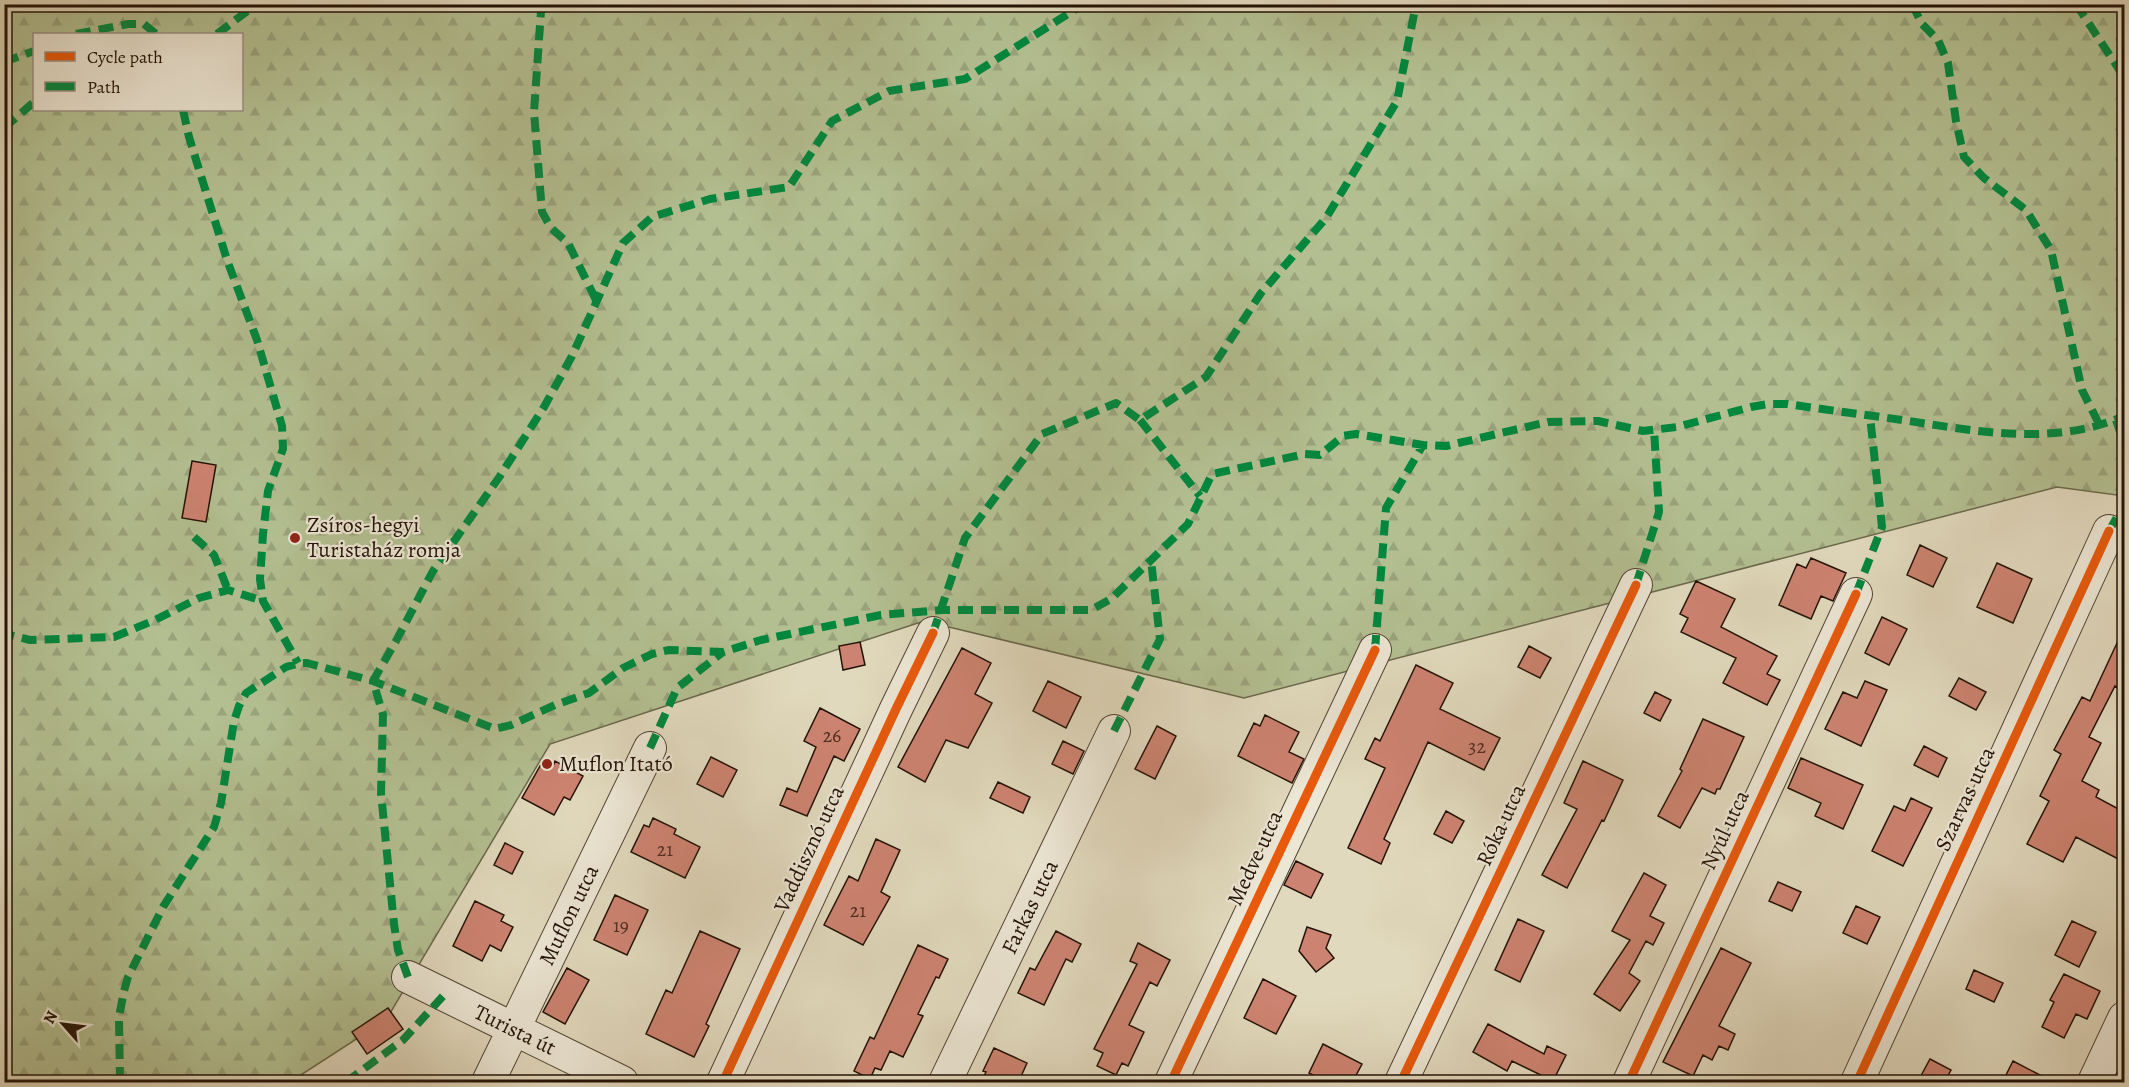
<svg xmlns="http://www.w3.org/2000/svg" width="2129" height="1087" font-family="Alegreya,serif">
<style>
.forest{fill:url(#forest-firs);stroke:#6b684c;stroke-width:1.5;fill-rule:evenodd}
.building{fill:#cd8371;stroke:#231207;stroke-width:1.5}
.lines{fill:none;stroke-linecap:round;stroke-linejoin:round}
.minor-casing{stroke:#524434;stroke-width:34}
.minor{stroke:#ece6d4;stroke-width:32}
.quiet{stroke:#00873e;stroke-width:8;stroke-dasharray:15 8;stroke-linecap:butt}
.cycleway-casing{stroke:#ece6d4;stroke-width:13}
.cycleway{stroke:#e8590c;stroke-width:9}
.poi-dot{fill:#8f2418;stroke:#ece6d4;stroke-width:2}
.labels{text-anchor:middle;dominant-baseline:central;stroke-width:4.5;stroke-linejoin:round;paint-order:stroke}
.number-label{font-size:20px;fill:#4e2e22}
.poi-label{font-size:22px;fill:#231207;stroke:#ece6d4;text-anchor:start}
.street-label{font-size:22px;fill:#231207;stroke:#ece6d4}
</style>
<defs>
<pattern id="forest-firs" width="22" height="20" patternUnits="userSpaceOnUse" patternTransform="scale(1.5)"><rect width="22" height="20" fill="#b3bf91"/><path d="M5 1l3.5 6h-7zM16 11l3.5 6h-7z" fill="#9aa37c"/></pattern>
</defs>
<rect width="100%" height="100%" fill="#e1d9bd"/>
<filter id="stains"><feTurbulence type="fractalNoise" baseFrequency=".00333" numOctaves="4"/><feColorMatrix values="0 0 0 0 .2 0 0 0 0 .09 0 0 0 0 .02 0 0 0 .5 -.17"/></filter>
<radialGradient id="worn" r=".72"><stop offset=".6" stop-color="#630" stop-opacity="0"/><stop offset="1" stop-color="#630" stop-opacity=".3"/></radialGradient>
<!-- forest -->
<path class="forest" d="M 5,5 L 2124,5 L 2124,496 L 2057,487 L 1244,698 L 924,621 L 550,744 L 386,1020 L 290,1082 L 5,1082 ZM 34,34 L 242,34 L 242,110 L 34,110 Z"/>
<!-- building -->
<path class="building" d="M 192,461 L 216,465 L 206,522 L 182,518 Z
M 1920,545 L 1947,558 L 1933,587 L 1907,575 Z
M 1811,558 L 1846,573 L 1833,601 L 1821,596 L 1811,619 L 1779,605 L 1797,564 L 1806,568 Z
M 1997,563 L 2032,579 L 2013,623 L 1977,607 Z
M 1696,581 L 1735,599 L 1721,627 L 1777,656 L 1767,674 L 1780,680 L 1767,705 L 1723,683 L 1736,658 L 1681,632 L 1688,618 L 1680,614 Z
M 1882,617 L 1907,629 L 1889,665 L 1865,653 Z
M 2124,628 L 2124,690 L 2115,686 L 2089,737 L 2101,743 L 2082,781 L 2099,790 L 2096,797 L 2124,812 L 2124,862 L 2076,837 L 2063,862 L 2027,844 L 2049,801 L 2040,796 L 2061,754 L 2054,750 L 2082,697 L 2090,701 Z
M 860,642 L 865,665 L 843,670 L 839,646 Z
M 1529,646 L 1551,658 L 1540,678 L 1518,667 Z
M 962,648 L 991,663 L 975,694 L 992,703 L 968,748 L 946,740 L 925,782 L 898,767 Z
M 1416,665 L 1453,683 L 1440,709 L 1500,738 L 1484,770 L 1428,742 L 1384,839 L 1390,843 L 1381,864 L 1348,848 L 1385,768 L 1365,759 L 1375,738 L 1380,741 Z
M 1959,678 L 1986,692 L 1976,710 L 1949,696 Z
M 1048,681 L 1081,697 L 1066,728 L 1033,711 Z
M 1865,681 L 1887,690 L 1861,746 L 1825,729 L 1843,692 L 1857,698 Z
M 1655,692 L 1671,700 L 1660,721 L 1644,713 Z
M 820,708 L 860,729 L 844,761 L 834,756 L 807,816 L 780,805 L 787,788 L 797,792 L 816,747 L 804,741 Z
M 1265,715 L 1299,732 L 1289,752 L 1304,759 L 1292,783 L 1238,756 L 1254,723 L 1260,726 Z
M 1703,719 L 1744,737 L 1720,789 L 1717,789 L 1715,794 L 1702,788 L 1680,828 L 1658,816 L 1682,771 L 1680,769 Z
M 1157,726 L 1176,736 L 1155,779 L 1135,769 Z
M 1063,741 L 1084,751 L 1073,774 L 1052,764 Z
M 1924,746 L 1947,758 L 1938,777 L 1914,765 Z
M 711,757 L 737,770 L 723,797 L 697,784 Z
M 1801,758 L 1863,785 L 1843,829 L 1815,816 L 1821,803 L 1788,788 Z
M 544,759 L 554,764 L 555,761 L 583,776 L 570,800 L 564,797 L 554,815 L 522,798 Z
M 1583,761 L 1623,780 L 1604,821 L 1602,820 L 1567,888 L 1542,875 L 1577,809 L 1564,803 Z
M 998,782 L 1030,797 L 1023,813 L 990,798 Z
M 1911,798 L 1932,808 L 1903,866 L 1872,851 L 1894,806 L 1905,811 Z
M 1446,811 L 1464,821 L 1452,843 L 1434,834 Z
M 653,818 L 676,829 L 674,834 L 700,847 L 685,878 L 631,852 L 644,825 L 649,827 Z
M 876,839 L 900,850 L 881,892 L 890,897 L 863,945 L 824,925 L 849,876 L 858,881 Z
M 505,843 L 523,852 L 512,874 L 494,865 Z
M 1296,861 L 1323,874 L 1311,898 L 1284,885 Z
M 1644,873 L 1666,885 L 1650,916 L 1664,923 L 1653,945 L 1646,941 L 1629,973 L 1640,981 L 1620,1011 L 1594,994 L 1630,940 L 1612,931 Z
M 1778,882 L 1801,892 L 1792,911 L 1769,901 Z
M 615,895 L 648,910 L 627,955 L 594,940 Z
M 475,901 L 504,915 L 501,921 L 513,927 L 501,951 L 490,945 L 482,961 L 453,946 Z
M 1856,906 L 1880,917 L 1867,944 L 1843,933 Z
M 1518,919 L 1544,931 L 1520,982 L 1495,970 Z
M 2072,921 L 2096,932 L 2079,967 L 2055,955 Z
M 1307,927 L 1331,935 L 1326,948 L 1334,958 L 1316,972 L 1299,951 Z
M 700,931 L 740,949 L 706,1024 L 709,1026 L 694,1057 L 646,1034 L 666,990 L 672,993 Z
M 1056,931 L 1081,944 L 1072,962 L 1066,959 L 1044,1005 L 1018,993 L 1030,968 L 1035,970 Z
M 1138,943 L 1170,960 L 1157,986 L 1150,982 L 1129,1025 L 1144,1032 L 1128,1066 L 1122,1063 L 1116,1075 L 1097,1066 L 1103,1053 L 1094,1049 L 1137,964 L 1130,961 Z
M 918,945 L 948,959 L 939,978 L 936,977 L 918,1014 L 923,1016 L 903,1057 L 890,1051 L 881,1070 L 875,1068 L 870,1079 L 854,1071 L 870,1037 L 874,1039 Z
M 1721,948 L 1751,963 L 1719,1026 L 1735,1034 L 1728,1050 L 1719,1046 L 1712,1060 L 1703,1055 L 1693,1076 L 1663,1062 Z
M 567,968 L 589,980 L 565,1024 L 543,1012 Z
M 1974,970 L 2003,983 L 1994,1002 L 1966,989 Z
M 2064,974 L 2100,991 L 2087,1019 L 2076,1014 L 2064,1038 L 2042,1027 L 2054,1002 L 2050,1000 Z
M 1263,979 L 1296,996 L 1276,1034 L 1244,1018 Z
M 388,1008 L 403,1029 L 367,1054 L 352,1032 Z
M 1488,1024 L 1544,1054 L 1547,1046 L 1566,1055 L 1553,1081 L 1512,1061 L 1507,1071 L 1473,1052 Z
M 1323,1044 L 1362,1064 L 1352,1083 L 1327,1083 L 1309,1073 Z
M 994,1048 L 1027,1063 L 1018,1083 L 981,1083 L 986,1072 L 983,1071 Z
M 1930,1059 L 1951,1070 L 1944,1083 L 1917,1083 Z
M 2013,1061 L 2055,1083 L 2002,1083 Z"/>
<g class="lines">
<defs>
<path id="minor" d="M 408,977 L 622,1082
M 488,1082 L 650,748
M 723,1082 L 896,709 L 933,633
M 945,1082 L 1114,731
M 1171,1082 L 1375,650
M 1401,1082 L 1636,585
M 1629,1082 L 1856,594
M 1857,1082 L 2109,531
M 2094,1082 L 2124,1018"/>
</defs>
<!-- minor casing -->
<use href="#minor" class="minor-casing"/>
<!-- minor -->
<use href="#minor" class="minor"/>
<!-- quiet -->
<path class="quiet" d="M 546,4 L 541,11 L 534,112 L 542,212 L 551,228 L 568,243 L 596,300
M 1912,4 L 1922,24 L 1938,40 L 1948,63 L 1956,121 L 1964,157 L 1984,178 L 2026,210 L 2051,250 L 2082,390 L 2100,426
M 2076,4 L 2124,77
M 76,34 L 128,24 L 144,24 L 156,34
M 217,34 L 250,9 L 252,4
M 4,62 L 34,51
M 183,110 L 189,137 L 227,260 L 257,340 L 282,426 L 283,449 L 268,491 L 263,534 L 260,579 L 263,601 L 298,663
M 4,128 L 34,102
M 1140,420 L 1200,496
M 2116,420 L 2124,443
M 2109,531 L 2124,505
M 194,537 L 214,555 L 228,590
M 1636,585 L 1659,512 L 1654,429
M 1856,594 L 1882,527 L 1870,416
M 4,626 L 10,635 L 30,640 L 114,637 L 155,620 L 199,598 L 228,590 L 263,601
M 933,633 L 965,538 L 1042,434 L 1116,403 L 1140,420 L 1206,377 L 1261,293 L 1326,218 L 1397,101 L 1416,4
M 1375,650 L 1386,508 L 1423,445
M 1114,731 L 1160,639 L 1151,560
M 650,748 L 677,688 L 723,652
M 408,977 L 398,950 L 394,924 L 381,793 L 383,715 L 373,681 L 396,641 L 433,571 L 500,476 L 544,407 L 572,356 L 623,243 L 652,217 L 710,199 L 789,187 L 832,121 L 889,91 L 965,79 L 1084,4
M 120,1082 L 119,1017 L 124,991 L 128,977 L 163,907 L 214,827 L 221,803 L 234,721 L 239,706 L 246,693 L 286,667 L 300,663 L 307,663 L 373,681 L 495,729 L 511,725 L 555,705 L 589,693 L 623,668 L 652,654 L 669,650 L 723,652 L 761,640 L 881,615 L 942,610 L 1091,610 L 1111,599 L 1188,524 L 1212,474 L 1305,454 L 1320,455 L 1343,436 L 1356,434 L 1423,445 L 1446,446 L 1548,422 L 1598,421 L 1643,431 L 1677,427 L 1751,407 L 1768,404 L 1787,404 C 1827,410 1868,415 1909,421 C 1980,432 2056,446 2124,416
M 346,1082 L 403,1040 L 444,995"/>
<defs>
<path id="cycleway" d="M 723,1082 L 896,709 L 933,633
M 1171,1082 L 1375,650
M 1401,1082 L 1636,585
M 1629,1082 L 1856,594
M 1857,1082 L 2109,531"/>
</defs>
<!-- cycleway casing -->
<use href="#cycleway" class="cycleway-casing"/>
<!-- cycleway -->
<use href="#cycleway" class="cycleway"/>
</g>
<!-- markers -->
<g class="poi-dot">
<circle cx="295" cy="538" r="6"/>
<circle cx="547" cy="764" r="6"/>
</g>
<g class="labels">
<!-- number labels -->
<g class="number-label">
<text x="832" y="735">26</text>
<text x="1477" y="746">32</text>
<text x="665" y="849">21</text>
<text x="858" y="910">21</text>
<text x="621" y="925">19</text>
</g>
<!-- poi labels -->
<g class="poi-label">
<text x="307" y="525">Zsíros-hegyi<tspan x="307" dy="25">Turistaház romja</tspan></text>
<text x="559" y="764">Muflon Itató</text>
</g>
<!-- street labels -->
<g class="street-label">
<text transform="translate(1965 799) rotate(-65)">Szarvas utca</text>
<text transform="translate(1501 825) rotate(-65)">Róka utca</text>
<text transform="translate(1725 830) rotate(-65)">Nyúl utca</text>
<text transform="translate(809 849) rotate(-65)">Vaddisznó utca</text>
<text transform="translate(1255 858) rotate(-65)">Medve utca</text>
<text transform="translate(1030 907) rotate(-64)">Farkas utca</text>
<text transform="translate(569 915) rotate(-64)">Muflon utca</text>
<text transform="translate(515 1030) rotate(26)">Turista út</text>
</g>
</g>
<!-- margin -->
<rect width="2129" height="1087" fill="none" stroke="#e1d9bd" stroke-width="24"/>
<rect x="6" y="6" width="2117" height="1075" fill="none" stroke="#231207" stroke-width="3"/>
<rect x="12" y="12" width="2105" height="1063" fill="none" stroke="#231207" stroke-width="1.5"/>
<!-- legend -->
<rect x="33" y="33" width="210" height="78" fill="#ece6d4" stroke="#9c9182" stroke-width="1.5"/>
<rect x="45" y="52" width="30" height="9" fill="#e8590c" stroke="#9c9182" stroke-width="1.5"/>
<text x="87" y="63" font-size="18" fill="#231207">Cycle path</text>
<rect x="45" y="82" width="30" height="9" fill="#00873e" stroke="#9c9182" stroke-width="1.5"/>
<text x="87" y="93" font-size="18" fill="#231207">Path</text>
<!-- north arrow -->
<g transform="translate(63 1024) rotate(298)" stroke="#ece6d4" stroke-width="4.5" paint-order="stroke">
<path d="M0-4.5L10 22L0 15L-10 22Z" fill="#231207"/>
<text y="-9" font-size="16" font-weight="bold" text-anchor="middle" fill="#231207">N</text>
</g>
<rect width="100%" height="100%" filter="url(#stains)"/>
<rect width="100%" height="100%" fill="url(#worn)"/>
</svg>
